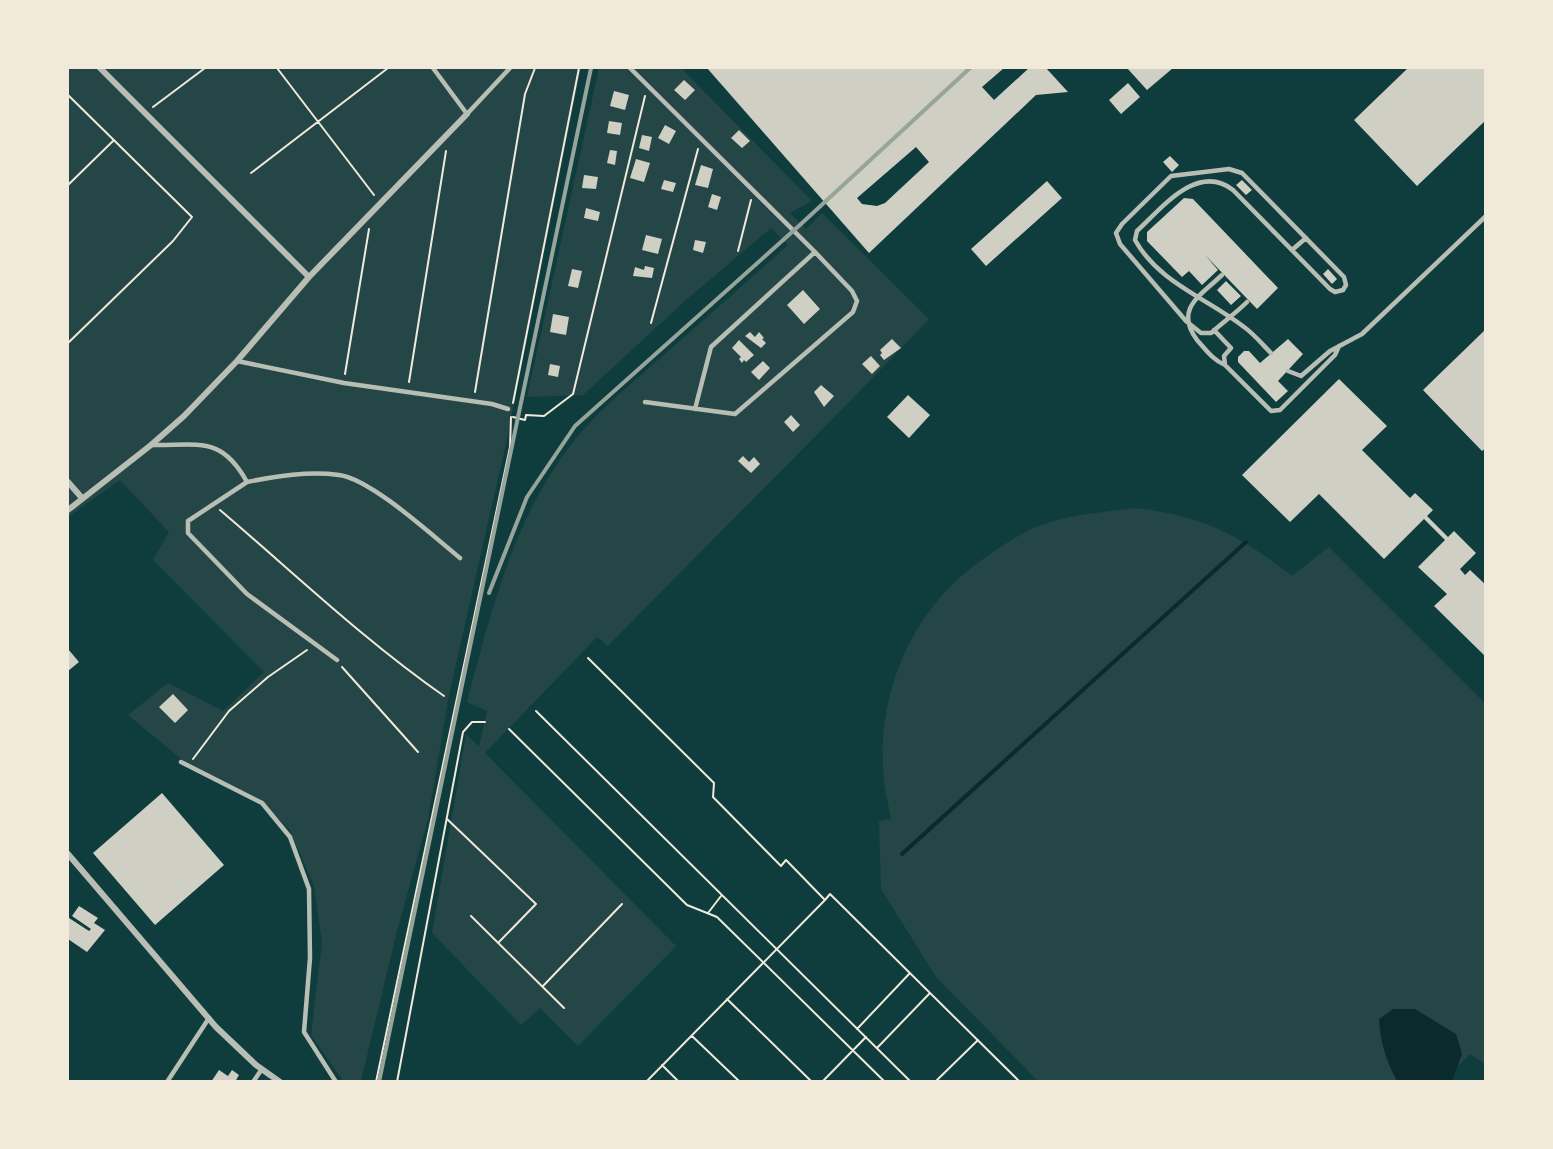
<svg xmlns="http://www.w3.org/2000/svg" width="1553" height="1149" font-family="'Space Grotesk',sans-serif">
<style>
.green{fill:#244646}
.water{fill:#0a2a2b}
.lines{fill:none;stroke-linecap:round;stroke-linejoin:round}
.stream{stroke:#0a2a2b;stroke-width:4}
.building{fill:#cfcfc3;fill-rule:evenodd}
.path{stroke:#f1e9da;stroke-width:2}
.service{stroke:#b8beb3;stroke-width:4.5}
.minor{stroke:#b8beb3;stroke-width:6}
.rail{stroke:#97a49c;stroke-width:4}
</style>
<rect width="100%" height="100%" fill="#0f3d3e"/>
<!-- green -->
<path class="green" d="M 68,68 L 581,68 L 505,448 L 449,695 L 428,819 L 396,935 L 361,1081 L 343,1081 L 311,1035 L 322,942 L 314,886 L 290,830 L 256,798 L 187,764 L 128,715 L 168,683 L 223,711 L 264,672 L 153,560 L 169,532 L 120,480 L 68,517 Z
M 599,68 L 681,68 L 812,201 L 790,213 L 806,229 L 822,213 L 929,319 C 824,430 714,537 608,646 L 597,637 L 485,753 L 676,946 L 578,1046 L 540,1008 L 521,1025 L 432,933 L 466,734 L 479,747 L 487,711 L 467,702 C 489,619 511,528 562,457 C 588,419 624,390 658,360 C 701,322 745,284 788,245 L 771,228 L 686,300 L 583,395 L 527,397 Z
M 1135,508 C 1201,515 1240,535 1292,576 L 1329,547 L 1485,703 L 1485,1064 L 1470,1054 L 1442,1082 L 1038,1081 L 936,977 L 881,889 L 879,821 L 891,819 C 888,803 884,786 883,769 C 879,683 917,602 989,555 C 1006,543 1025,530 1045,524 C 1073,514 1105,512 1135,508 Z"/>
<!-- water -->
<path class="water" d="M 1393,1009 L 1415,1009 L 1456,1034 L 1462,1054 L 1452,1081 L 1397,1081 C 1386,1061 1380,1041 1379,1019 Z"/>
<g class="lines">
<!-- stream -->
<path class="stream" d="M 902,854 L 1246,542"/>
</g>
<!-- building -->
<path class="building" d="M 707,68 L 1004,68 L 982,87 L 994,100 L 1029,68 L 1046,68 L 1068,92 L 1036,95 L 869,253 ZM 916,147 L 929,162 L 885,203 L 877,206 L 862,204 L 857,198 Z
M 1127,68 L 1173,68 L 1147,90 Z
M 1408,68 L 1486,68 L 1486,120 L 1417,186 L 1354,120 Z
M 684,80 L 695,90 L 685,100 L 674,90 Z
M 1128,83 L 1140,97 L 1121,114 L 1109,100 Z
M 614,91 L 629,95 L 625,110 L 610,106 Z
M 609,121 L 622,123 L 620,135 L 607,133 Z
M 665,125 L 676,131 L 669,144 L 658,138 Z
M 739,130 L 750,141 L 742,148 L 731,138 Z
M 642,135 L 652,137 L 649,151 L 639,148 Z
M 610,150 L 617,151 L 615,165 L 607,163 Z
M 1170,156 L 1179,165 L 1172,172 L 1163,162 Z
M 636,159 L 650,163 L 644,182 L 630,178 Z
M 701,165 L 713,169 L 708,188 L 695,185 Z
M 584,175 L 598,177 L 596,189 L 582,188 Z
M 664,180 L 676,183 L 673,192 L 661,189 Z
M 1242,180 L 1252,190 L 1246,195 L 1236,185 Z
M 1047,181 L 1062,198 L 986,266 L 971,249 Z
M 712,194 L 721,197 L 717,210 L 708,207 Z
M 1184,198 L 1193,199 L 1278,288 L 1257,309 L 1205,255 L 1218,270 L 1202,285 L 1189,271 L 1182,277 L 1147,241 L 1147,232 Z
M 586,208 L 600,212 L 598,221 L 584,218 Z
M 646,235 L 662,239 L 658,254 L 642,250 Z
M 695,240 L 706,242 L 703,253 L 693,250 Z
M 645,266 L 654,268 L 652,278 L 633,276 L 635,267 L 644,270 Z
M 572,269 L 582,271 L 578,288 L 568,286 Z
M 1328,269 L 1337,279 L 1332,284 L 1323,274 Z
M 1226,281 L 1241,296 L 1231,305 L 1217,290 Z
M 803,290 L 820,309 L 804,324 L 787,305 Z
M 553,314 L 569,317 L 566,335 L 550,332 Z
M 1486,329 L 1486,448 L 1482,451 L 1423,390 Z
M 750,332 L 755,337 L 759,332 L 764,338 L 762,339 L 766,343 L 761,348 L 745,336 Z
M 892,339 L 901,348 L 884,360 L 880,355 L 882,353 L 880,350 Z
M 1288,339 L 1303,354 L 1278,381 L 1288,391 L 1276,402 L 1238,362 L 1238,357 L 1244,351 L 1249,351 L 1260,363 Z
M 739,340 L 754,355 L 746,362 L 744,360 L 742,363 L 739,359 L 741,357 L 732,348 Z
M 871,356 L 880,366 L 872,374 L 862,364 Z
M 763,361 L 770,368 L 759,380 L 751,372 Z
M 550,364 L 560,366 L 558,377 L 548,375 Z
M 1339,379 L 1387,426 L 1362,450 L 1410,498 L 1415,493 L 1433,510 L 1427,516 L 1448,537 L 1454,531 L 1476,553 L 1460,569 L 1465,575 L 1470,570 L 1486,585 L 1486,657 L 1434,606 L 1447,594 L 1418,567 L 1445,540 L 1424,519 L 1384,559 L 1319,494 L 1290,522 L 1242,475 Z
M 821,385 L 834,396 L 824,407 L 814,392 Z
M 908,395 L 930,415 L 909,438 L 887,417 Z
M 791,415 L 800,425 L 793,432 L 784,422 Z
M 743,456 L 749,462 L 754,457 L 760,464 L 751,473 L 738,461 Z
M 68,649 L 79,662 L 68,671 Z
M 173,694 L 188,710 L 175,723 L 159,707 Z
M 162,793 L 224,865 L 155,925 L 93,853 Z
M 79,906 L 98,918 L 94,923 L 105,930 L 87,952 L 68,939 L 69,918 L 89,931 L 91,929 L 72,916 Z
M 219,1070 L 228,1076 L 232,1070 L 239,1075 L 235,1082 L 211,1082 Z"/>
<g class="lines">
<!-- path -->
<path class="path" d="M 277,68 L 374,195
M 68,95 L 192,217 L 173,241 L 68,343
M 153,107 L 205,68
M 251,173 L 388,68
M 68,185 L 113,141
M 738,251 L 751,200
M 651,323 L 698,149
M 345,374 L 369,229
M 409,382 L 446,151
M 475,392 L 525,94 L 535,68
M 513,403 L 579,68
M 513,417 L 525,420 L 526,415 L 544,416 L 573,394 L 645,96
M 220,510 C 294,573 365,641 444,696
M 588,658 L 714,783 L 713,797 L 781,866 L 786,860 L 825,900 L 830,894 L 1020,1082
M 342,667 L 418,752
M 536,711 L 911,1082
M 509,729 L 687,905 L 717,917 L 885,1082
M 193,759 L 229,711 L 268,677 L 307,650
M 447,819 L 536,904 L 498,943
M 708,913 L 721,896
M 471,916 L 564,1008
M 543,986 L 622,904
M 727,999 L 812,1082
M 857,1029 L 910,973
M 692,1036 L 740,1082
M 877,1048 L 930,993
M 662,1065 L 679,1082
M 376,1082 L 510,447 L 511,417
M 397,1082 L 463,732 L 472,722 L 485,722
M 646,1082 L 825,900
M 822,1082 L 866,1037
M 935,1082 L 978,1040"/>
<!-- service -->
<path class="service" d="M 433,68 L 467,114 L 510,68
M 630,68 L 815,252 L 852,291 L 857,301 L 853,312 L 735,414 L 645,402
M 1292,250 L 1306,238
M 1222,275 C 1200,296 1174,309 1197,340 C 1206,350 1213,360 1225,365 L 1271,411 L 1280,410 L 1335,355 L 1339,346
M 1247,302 C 1236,313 1223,322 1211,333 L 1201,333 L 1186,321 L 1120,244 L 1116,233 L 1122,224 L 1171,176 L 1229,169 L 1242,173 L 1344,277 L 1346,285 L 1343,290 L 1335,292 L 1330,289 L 1233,190 C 1197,162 1161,209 1137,231 L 1135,240 C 1159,283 1207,298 1244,327 C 1254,334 1262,344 1271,353
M 1214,330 L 1231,348 L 1224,356 L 1225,365
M 237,361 L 344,383 L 492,404 L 508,409
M 1288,371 L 1301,376 L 1330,351 L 1362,334 L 1486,216
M 695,409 L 711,347 L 815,252
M 151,445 C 199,446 221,435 247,482 L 188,521 L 188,533 L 247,594 L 337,660
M 247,482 C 277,476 308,471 339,475 C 371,479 433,536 460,558
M 181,762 L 262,803 L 290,837 L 309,889 L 310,958 L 304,1032 L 336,1082
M 167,1082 L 209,1018
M 253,1082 L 262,1069"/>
<!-- minor -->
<path class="minor" d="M 100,68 L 309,277
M 68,482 L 82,498
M 68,510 L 151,445 L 184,416 L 237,361 L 309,277 L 467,114
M 68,854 L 216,1027 L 256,1065 L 280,1082"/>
<!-- rail -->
<path class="rail" d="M 489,593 L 527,497 L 575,426 L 801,224 L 970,68
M 379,1082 L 591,68"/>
</g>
<!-- border -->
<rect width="1553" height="1149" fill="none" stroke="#f1e9da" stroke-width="138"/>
</svg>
